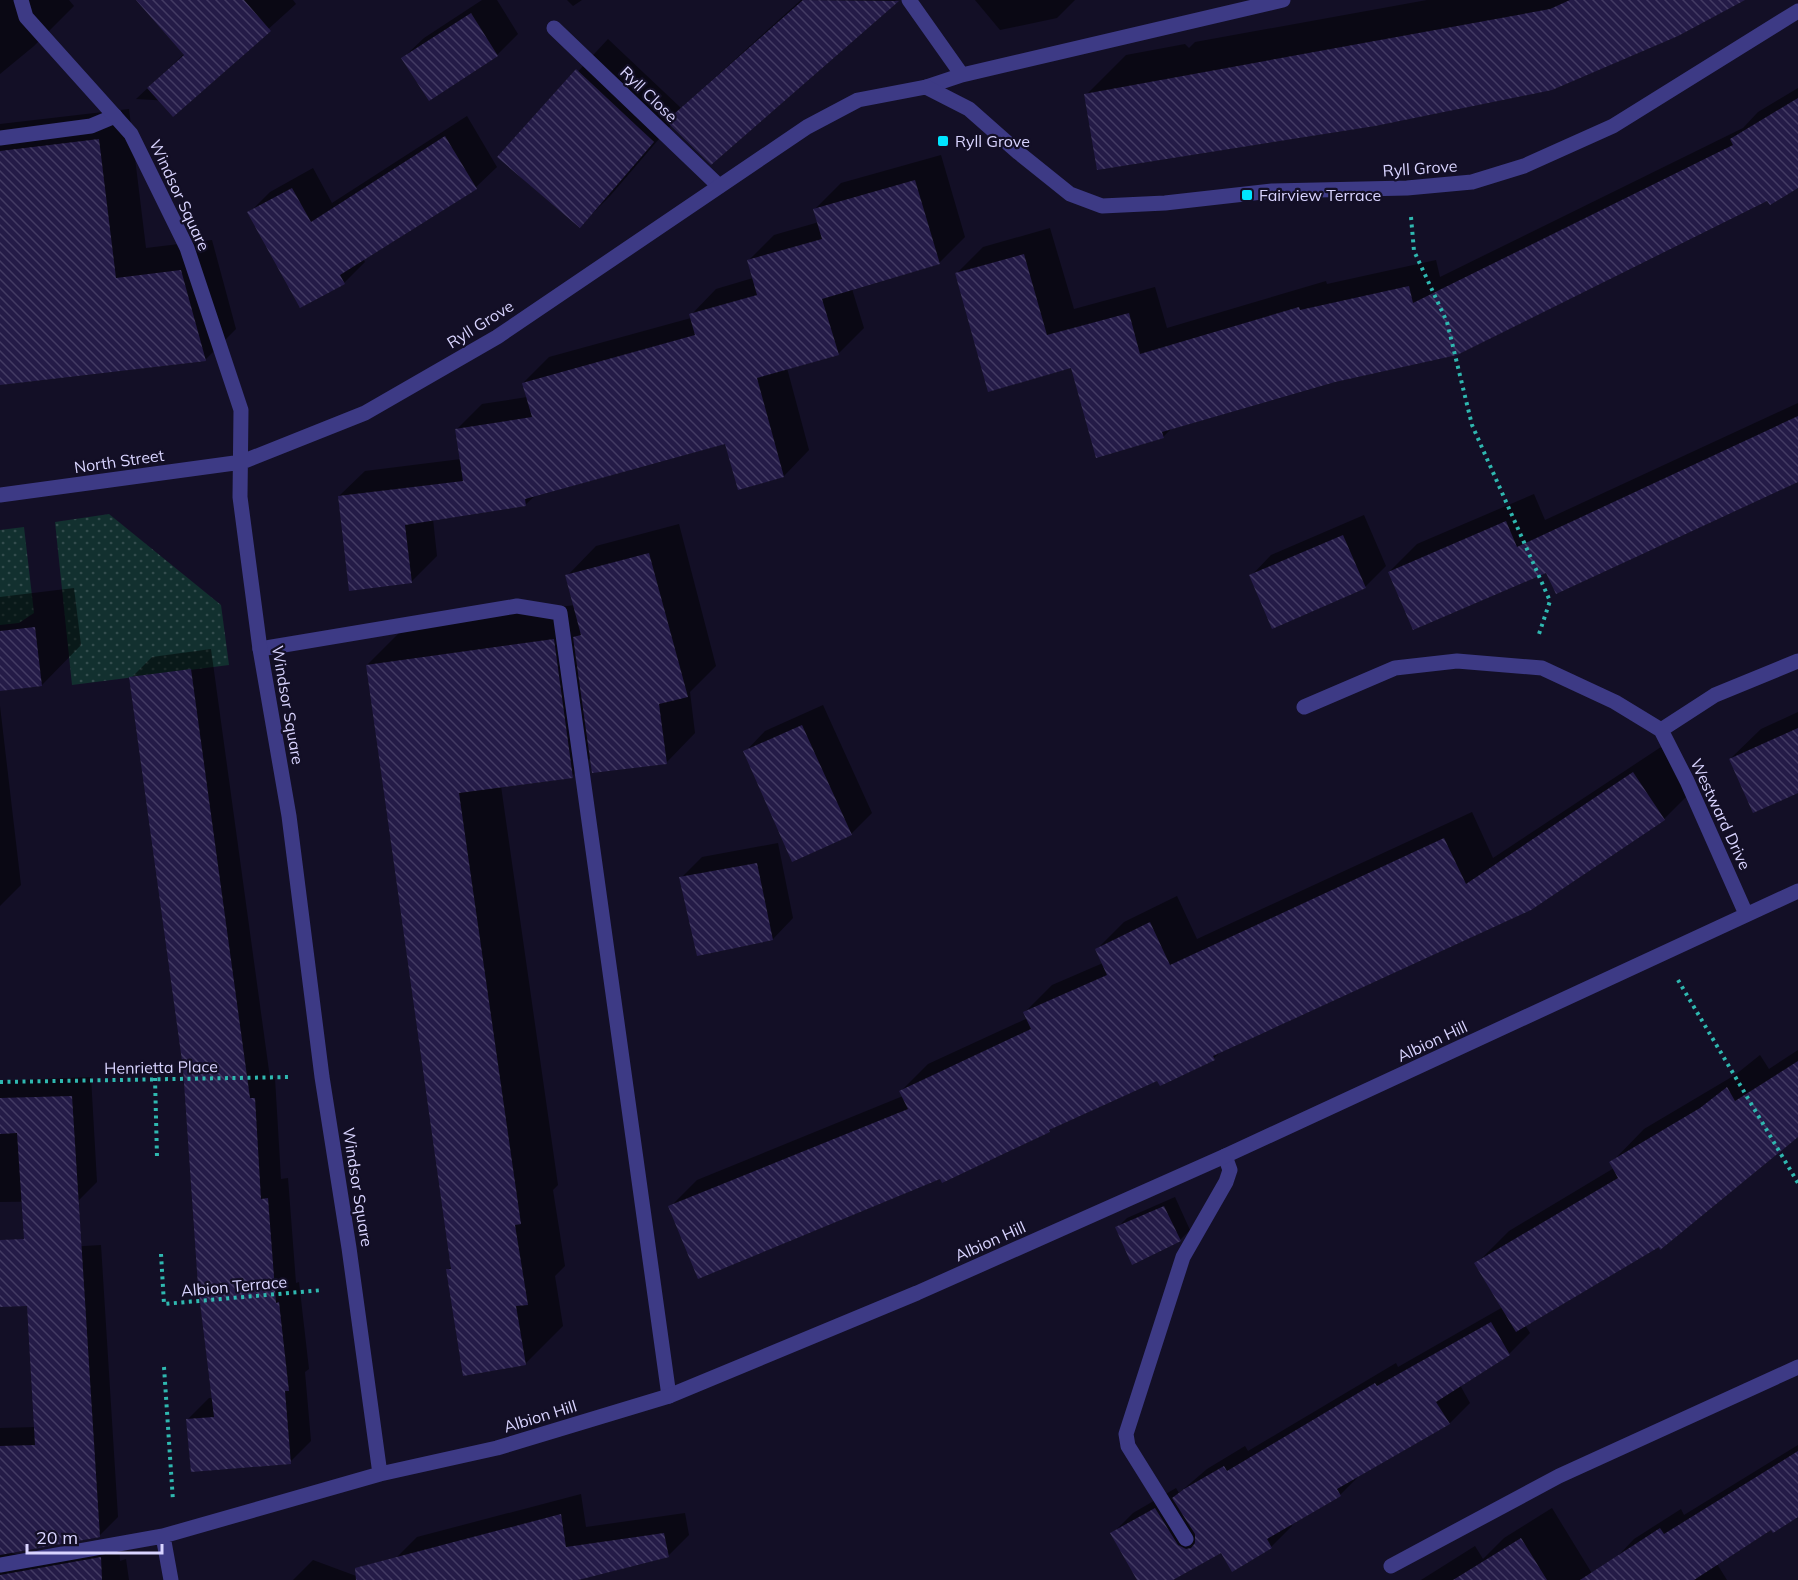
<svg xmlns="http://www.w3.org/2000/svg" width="1798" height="1580" font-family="Mulish,sans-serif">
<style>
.grass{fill:url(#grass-dots)}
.shadow{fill:#0007}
.building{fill:url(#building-back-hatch)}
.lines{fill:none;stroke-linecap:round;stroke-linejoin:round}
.path{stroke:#2fb8b0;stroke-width:4;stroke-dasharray:3 4.5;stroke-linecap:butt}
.service{stroke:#3d3a85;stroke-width:15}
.minor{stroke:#3d3a85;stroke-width:15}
.poi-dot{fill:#00e5ff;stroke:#130f26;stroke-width:2}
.labels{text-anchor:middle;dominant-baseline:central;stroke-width:4.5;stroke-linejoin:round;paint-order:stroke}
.street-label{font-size:16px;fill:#d9d4ff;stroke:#130f26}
.poi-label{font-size:16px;fill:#d9d4ff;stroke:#130f26;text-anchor:start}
</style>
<defs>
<pattern id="grass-dots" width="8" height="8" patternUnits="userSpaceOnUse" patternTransform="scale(1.5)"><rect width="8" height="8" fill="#12302f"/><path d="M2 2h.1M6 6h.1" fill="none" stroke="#344d4e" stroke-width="1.8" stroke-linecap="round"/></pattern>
<pattern id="building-back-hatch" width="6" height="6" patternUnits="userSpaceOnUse" patternTransform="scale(1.5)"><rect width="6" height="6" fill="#241b47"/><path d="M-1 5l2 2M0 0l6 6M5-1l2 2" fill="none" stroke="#433b63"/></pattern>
</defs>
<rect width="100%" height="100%" fill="#130f26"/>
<!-- grass -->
<path class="grass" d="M 109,514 L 221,605 L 229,665 L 72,685 L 55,522 Z
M 24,527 L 34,613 L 19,623 L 0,625 L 0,530 Z"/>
<!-- shadow -->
<path class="shadow" d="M 0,0 L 69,0 L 74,6 L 34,46 L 0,74 Z
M 138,0 L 293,0 L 296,4 L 188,102 L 136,99 L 184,54 Z
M 482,0 L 497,0 L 518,34 L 497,55 L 429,99 L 403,58 L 424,38 Z
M 567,0 L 582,0 L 573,6 Z
M 801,0 L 896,0 L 884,12 L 671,125 L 610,196 L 580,226 L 499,157 L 608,39 L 681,108 Z
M 975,0 L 1075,0 L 1057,18 L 1000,30 Z
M 1427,0 L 1742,0 L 1086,95 L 1126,55 L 1185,44 L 1189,48 L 1195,42 Z
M 1798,88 L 1798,186 L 1335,380 L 1172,428 L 1163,437 L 956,274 L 983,247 L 1050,228 L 1074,309 L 1155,287 L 1167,328 L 1326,281 L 1327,284 L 1436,260 L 1440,277 L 1743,128 L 1758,112 Z
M 129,109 L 146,248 L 212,240 L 236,329 L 206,359 L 0,384 L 0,124 Z
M 467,116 L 497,167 L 476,187 L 363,259 L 365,262 L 344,283 L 249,213 L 270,192 L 313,168 L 332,203 Z
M 941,155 L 965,237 L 939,263 L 852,289 L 864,328 L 838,354 L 787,368 L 809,450 L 784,476 L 726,443 L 536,495 L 525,505 L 433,519 L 437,556 L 412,581 L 339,496 L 365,471 L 461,459 L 456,430 L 482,404 L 527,397 L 523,383 L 549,357 L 691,318 L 691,315 L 716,289 L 753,278 L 748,261 L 774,235 L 819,222 L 815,209 L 841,183 Z
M 1798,403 L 1798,481 L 1547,571 L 1389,572 L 1417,544 L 1534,494 L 1545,520 Z
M 1364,515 L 1386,566 L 1365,587 L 1251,576 L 1271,555 Z
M 679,524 L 716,666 L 690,692 L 695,733 L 666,763 L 591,757 L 572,776 L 501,786 L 558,1185 L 553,1190 L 565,1266 L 555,1276 L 563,1326 L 525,1364 L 448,1270 L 452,1266 L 367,665 L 405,627 L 575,605 L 567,576 L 596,546 Z
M 74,588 L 81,645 L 42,685 L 0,690 L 0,597 Z
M 211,649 L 270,1078 L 275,1078 L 281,1179 L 288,1178 L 296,1283 L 299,1282 L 309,1369 L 305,1372 L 311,1441 L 290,1462 L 188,1419 L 209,1398 L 213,1398 L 185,1068 L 131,678 L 152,657 Z
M 823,705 L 872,813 L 851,834 L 745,752 L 765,731 Z
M 0,706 L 21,885 L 0,906 Z
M 1798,712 L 1798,791 L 1730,759 L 1761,729 Z
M 1661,747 L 1691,792 L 1664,819 L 1221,1051 L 1214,1058 L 1158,1079 L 1054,1126 L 1049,1131 L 941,1177 L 670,1207 L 697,1180 L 903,1096 L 901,1091 L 928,1064 L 1028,1018 L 1025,1012 L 1052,985 L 1103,963 L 1097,949 L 1124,922 L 1177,896 L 1197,939 L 1472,812 L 1493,858 Z
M 778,843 L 793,918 L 773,939 L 681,878 L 702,857 Z
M 1798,1050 L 1798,1135 L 1659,1245 L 1525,1325 L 1530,1333 L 1509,1354 L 1460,1385 L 1470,1403 L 1450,1423 L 1361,1474 L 1340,1495 L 1290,1523 L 1292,1526 L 1271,1547 L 1222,1551 L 1170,1580 L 1139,1580 L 1112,1534 L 1133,1513 L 1176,1488 L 1179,1493 L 1207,1469 L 1245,1446 L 1248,1451 L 1396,1363 L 1398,1367 L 1503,1307 L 1476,1264 L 1509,1231 L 1614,1168 L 1611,1163 L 1644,1129 L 1735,1075 L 1760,1055 L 1769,1069 Z
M 91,1077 L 97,1182 L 78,1201 L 0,1202 L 0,1081 Z
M 1175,1197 L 1190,1230 L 1180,1240 L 1117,1228 L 1127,1218 Z
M 101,1245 L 118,1517 L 99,1536 L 9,1552 L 21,1556 L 119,1539 L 120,1561 L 126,1559 L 129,1580 L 0,1580 L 0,1428 L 36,1427 L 28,1304 L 0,1305 L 0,1251 Z
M 1798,1445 L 1798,1515 L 1772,1528 L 1717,1564 L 1727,1580 L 1628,1580 L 1615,1559 L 1634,1539 L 1681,1509 L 1684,1515 Z
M 581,1494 L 586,1527 L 685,1513 L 689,1535 L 668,1556 L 572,1580 L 402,1580 L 396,1558 L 417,1537 Z
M 1552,1508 L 1596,1580 L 1421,1580 L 1475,1546 L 1483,1559 L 1504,1538 Z
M 313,1560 L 367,1580 L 293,1580 Z"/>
<!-- building -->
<path class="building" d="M 136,0 L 244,0 L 271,31 L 173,117 L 147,88 L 184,55 Z
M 803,0 L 899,1 L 711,165 L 666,121 Z
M 1570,0 L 1745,0 L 1678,36 L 1552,90 L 1375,126 L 1097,170 L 1084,94 L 1550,9 Z
M 471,13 L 498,56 L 429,101 L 401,58 Z
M 576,69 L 654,142 L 580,228 L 497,157 Z
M 1798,98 L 1798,188 L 1770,205 L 1767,201 L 1457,355 L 1335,382 L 1162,432 L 1164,438 L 1096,458 L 1071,368 L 988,392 L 955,273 L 1024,254 L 1047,335 L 1129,313 L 1140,354 L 1299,307 L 1300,310 L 1409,286 L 1413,303 L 1733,145 L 1730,139 Z
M 445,136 L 477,189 L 340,275 L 345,284 L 300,308 L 247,212 L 292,188 L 311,222 Z
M 99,139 L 116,278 L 181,270 L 206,361 L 0,385 L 0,151 Z
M 915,180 L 940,264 L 822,299 L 839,355 L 757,378 L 784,477 L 738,490 L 725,444 L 525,499 L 526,506 L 405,525 L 412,583 L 349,591 L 338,496 L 463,481 L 455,429 L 532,417 L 522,383 L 695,335 L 689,314 L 757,295 L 747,260 L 822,239 L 813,209 Z
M 1798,416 L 1798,482 L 1556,594 L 1546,573 L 1413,630 L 1388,572 L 1506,521 L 1517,547 Z
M 1343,535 L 1366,588 L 1272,629 L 1249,575 Z
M 649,553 L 688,697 L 659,704 L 667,764 L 592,773 L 573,637 L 581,635 L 565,575 Z
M 35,627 L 42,686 L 0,691 L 0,631 Z
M 554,639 L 573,778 L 459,793 L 521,1224 L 515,1225 L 528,1305 L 516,1306 L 526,1365 L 463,1376 L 446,1269 L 451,1269 L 366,665 Z
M 191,669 L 250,1098 L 255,1098 L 261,1199 L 268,1198 L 276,1303 L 279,1302 L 289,1391 L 285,1391 L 291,1464 L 191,1472 L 186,1419 L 214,1417 L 198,1286 L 183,1068 L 129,677 Z
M 802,725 L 852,835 L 792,862 L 743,751 Z
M 1798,728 L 1798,793 L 1753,813 L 1729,759 Z
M 1633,772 L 1665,820 L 1531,910 L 1213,1056 L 1215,1060 L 1160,1086 L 1157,1081 L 1049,1130 L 1050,1132 L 942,1183 L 940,1179 L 698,1279 L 668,1206 L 908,1109 L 899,1091 L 1031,1029 L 1023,1012 L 1107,975 L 1095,949 L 1150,922 L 1170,965 L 1444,838 L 1466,884 Z
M 757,863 L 773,940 L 697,956 L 679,877 Z
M 1798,1061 L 1798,1137 L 1660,1250 L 1659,1247 L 1516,1332 L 1474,1263 L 1618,1178 L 1609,1162 L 1700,1108 L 1727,1087 L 1735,1101 Z
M 72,1096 L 100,1537 L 0,1555 L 0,1446 L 35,1445 L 27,1306 L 0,1307 L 0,1240 L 24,1239 L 17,1133 L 0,1134 L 0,1098 Z
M 1164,1206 L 1181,1241 L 1132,1265 L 1115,1227 Z
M 1491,1322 L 1510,1355 L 1436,1402 L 1450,1424 L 1337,1489 L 1341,1496 L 1267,1539 L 1272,1548 L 1232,1572 L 1221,1553 L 1173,1580 L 1137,1580 L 1110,1533 L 1155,1508 L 1178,1545 L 1186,1549 L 1191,1548 L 1195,1543 L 1195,1534 L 1172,1498 L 1184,1489 L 1224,1466 L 1227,1471 L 1375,1383 L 1377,1386 Z
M 1798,1451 L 1798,1517 L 1773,1533 L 1771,1530 L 1694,1580 L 1580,1580 L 1660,1528 L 1664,1534 Z
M 561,1514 L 566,1547 L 664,1533 L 669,1557 L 578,1580 L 356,1580 L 355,1568 Z
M 1521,1538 L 1547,1580 L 1453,1580 Z
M 101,1557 L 102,1580 L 0,1580 L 0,1575 Z"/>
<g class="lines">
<!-- path -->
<path class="path" d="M 1411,217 L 1414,251 L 1447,322 L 1472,425 L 1550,601 L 1538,637
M 1678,980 L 1798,1183
M 155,1078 L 157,1157
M 0,1082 L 292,1077
M 161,1254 L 164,1304 L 323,1290
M 164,1367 L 173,1501"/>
<!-- service -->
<path class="service" d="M 909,0 L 962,75
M 554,28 L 719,186
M 926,87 L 962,75 L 1283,0
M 0,138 L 91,126 L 115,116
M 260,649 L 517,606 L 560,613 L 669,1396
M 1186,1539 L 1128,1446 L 1126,1434 L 1183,1257 L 1226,1182 L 1230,1170 L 1225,1156
M 1391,1566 L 1559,1476 L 1798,1367"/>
<!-- minor -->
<path class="minor" d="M 21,0 L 26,17 L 131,134 L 187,248 L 241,410 L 240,497 L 260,649 L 289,816 L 322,1077 L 349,1248 L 380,1474
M 0,495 L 242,462 L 365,413 L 497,337 L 807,127 L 858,100 L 926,87 L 969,109 L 1019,153 L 1070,194 L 1102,206 L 1165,203 L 1272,191 L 1407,188 L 1472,182 L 1524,166 L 1613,126 L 1798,11
M 1304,707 L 1395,668 L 1457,661 L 1542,668 L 1615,702 L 1661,730 L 1687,781 L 1746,914
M 1661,730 L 1715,695 L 1798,661
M 163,1536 L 171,1580
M 0,1565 L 163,1536 L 380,1474 L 497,1448 L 669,1396 L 917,1293 L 1225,1156 L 1798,891"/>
</g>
<!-- markers -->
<g class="poi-dot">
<rect x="937" y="135" width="12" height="12" rx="3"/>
<rect x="1241" y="189" width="12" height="12" rx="3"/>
</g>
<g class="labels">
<!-- street labels -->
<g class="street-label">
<text transform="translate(649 94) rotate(44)">Ryll Close</text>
<text transform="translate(1420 168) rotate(-4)">Ryll Grove</text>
<text transform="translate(180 195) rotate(65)">Windsor Square</text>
<text transform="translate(480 324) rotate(-32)">Ryll Grove</text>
<text transform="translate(119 461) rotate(-8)">North Street</text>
<text transform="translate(288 705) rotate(80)">Windsor Square</text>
<text transform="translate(1721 814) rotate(65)">Westward Drive</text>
<text transform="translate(1432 1041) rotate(-25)">Albion Hill</text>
<text transform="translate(161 1067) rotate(-1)">Henrietta Place</text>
<text transform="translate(358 1187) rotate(81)">Windsor Square</text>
<text transform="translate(990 1241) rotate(-24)">Albion Hill</text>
<text transform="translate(234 1286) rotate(-5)">Albion Terrace</text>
<text transform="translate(540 1416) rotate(-17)">Albion Hill</text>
</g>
<!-- poi labels -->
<g class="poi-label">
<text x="955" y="141">Ryll Grove</text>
<text x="1259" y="195">Fairview Terrace</text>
</g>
</g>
<!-- scale -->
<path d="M27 1544v9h135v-9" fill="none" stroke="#d9d4ff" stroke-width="3"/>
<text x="36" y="1544" font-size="18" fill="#d9d4ff" stroke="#130f26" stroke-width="4.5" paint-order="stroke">20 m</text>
</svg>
